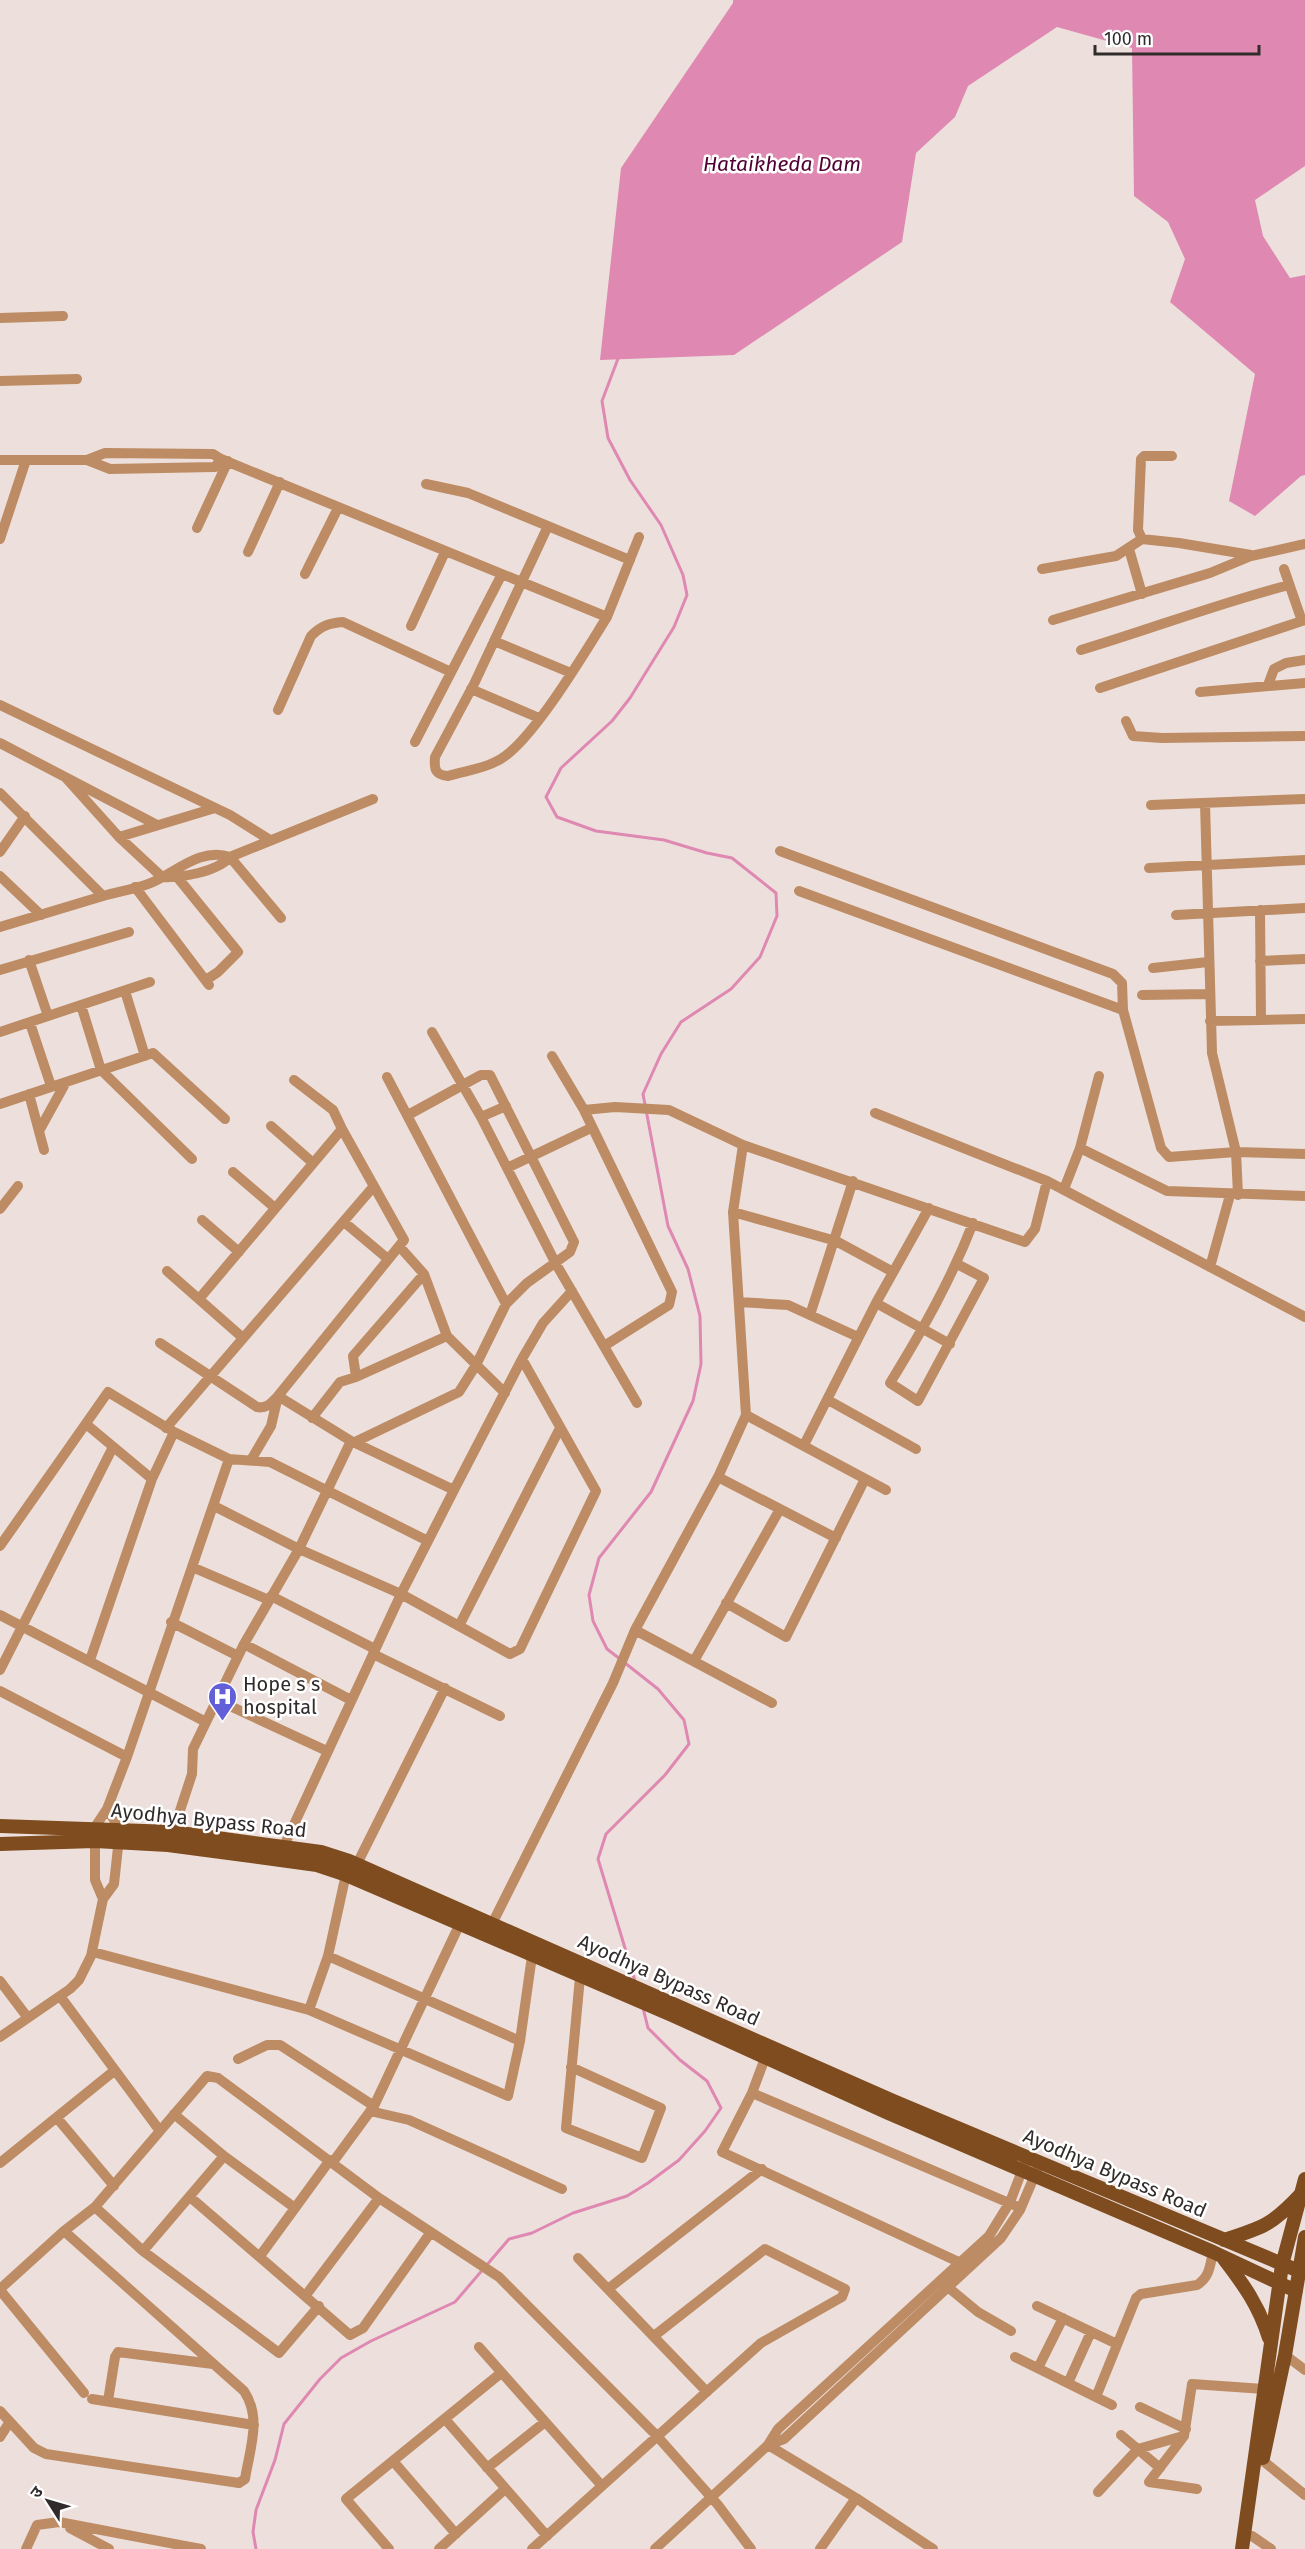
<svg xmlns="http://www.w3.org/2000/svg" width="1305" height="2549" font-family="'Fira Sans','Noto Sans Devanagari',sans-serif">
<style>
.water{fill:#de88b2}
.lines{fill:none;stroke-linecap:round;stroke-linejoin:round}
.stream{stroke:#de88b2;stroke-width:3}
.minor{stroke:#bd8c65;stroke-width:10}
.major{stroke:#7f4c1f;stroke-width:14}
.labels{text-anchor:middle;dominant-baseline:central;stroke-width:5;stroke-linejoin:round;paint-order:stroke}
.poi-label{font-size:20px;fill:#312c2b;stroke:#fff;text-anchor:start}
.street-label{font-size:20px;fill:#312c2b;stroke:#fff}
.water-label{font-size:21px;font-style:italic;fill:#500133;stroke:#fff}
</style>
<rect width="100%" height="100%" fill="#ede0dc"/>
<!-- water -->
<path class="water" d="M 733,0 L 1305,0 L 1305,166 L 1255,200 L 1263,236 L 1290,278 L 1305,275 L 1305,475 L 1301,476 L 1255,516 L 1229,501 L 1255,374 L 1170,302 L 1185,259 L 1168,222 L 1134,196 L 1132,48 L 1057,27 L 968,86 L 955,117 L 916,153 L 902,242 L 734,355 L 600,360 L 621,168 L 733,3 Z"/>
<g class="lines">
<!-- stream -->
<path class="stream" d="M 619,356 L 602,401 L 608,438 L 630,480 L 661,525 L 683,575 L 687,595 L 674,627 L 630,698 L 612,721 L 561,768 L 546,797 L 557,817 L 596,831 L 664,840 L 707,853 L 732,858 L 776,893 L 777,916 L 760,957 L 731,989 L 681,1022 L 661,1054 L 643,1094 L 668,1226 L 688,1269 L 700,1316 L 701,1364 L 693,1401 L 651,1492 L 599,1558 L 589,1595 L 593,1621 L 607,1649 L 620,1659
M 625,1663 L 658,1689 L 684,1720 L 689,1744 L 665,1775 L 606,1834 L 598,1859 L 635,1981
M 256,2549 L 253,2532 L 256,2510 L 275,2460 L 284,2424 L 320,2379 L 341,2358 L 371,2341 L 455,2302 L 509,2239 L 532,2233 L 573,2213 L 627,2196 L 648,2183 L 679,2160 L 705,2131 L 721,2108 L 707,2081 L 680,2060 L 648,2028 L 643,2008"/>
<!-- minor -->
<path class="minor" d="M 0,318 L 63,316
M 0,381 L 77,379
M 1172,456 L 1144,456 L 1141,459 L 1138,530 L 1142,539 L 1179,543 L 1251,555
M 0,460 L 87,460 L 105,453 L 213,454 L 221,459 L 607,617 L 639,537
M 87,460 L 110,469 L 215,467 L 221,459
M 426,484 L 468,493 L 630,560
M 548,526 L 474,684 L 435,757 C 434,769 435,775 448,776 C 464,771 483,769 497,761 C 530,746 586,650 607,617
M 197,528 L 228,461
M 0,539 L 26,460
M 1129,549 L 1142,594
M 248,552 L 280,482
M 1042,569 L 1116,556 L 1142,539
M 1284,569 L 1302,621
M 305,574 L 338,508
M 1053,620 L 1210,573 L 1251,556 L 1305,544
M 411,626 L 445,552
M 494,641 L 571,673
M 1081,650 C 1151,629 1219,603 1289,585
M 1268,685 L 1274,669 L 1286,663 L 1305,660
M 1100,688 L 1305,620
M 471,689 L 539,718
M 1200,692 L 1305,683
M 0,705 L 230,815 L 270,840
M 278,710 L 311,636 C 321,626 329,623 343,622 L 451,672
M 1126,721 L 1133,736 L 1162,738 L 1305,736
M 415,742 L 502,574
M 0,743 L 157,825
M 66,778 L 119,837 L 162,877 C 181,878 217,872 230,857 L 373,799
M 0,793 L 103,896 L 0,927
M 1205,803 L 1212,1053 L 1236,1152 L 1238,1195
M 1151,805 L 1305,799
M 119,837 L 215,808
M 780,851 L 1113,974 L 1122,983 L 1123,1010 L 1161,1148 L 1169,1157 L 1236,1152 L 1305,1154
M 0,852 L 25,816
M 1149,868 L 1305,860
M 0,876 L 41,915
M 178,878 L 238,952 L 218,972 L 206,980
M 135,887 L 209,985
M 799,891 L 1123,1010
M 103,896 C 119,891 138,889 153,882 C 177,871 202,847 230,857 L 281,918
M 1260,910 L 1261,1019
M 1176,915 L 1305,908
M 29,960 L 48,1016
M 1260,961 L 1305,959
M 1153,968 L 1208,962
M 0,970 L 129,932
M 125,991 L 145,1056
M 1142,995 L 1209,994
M 81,1005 L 101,1070 L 192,1159
M 1210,1021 L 1305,1019
M 30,1023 L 51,1086
M 0,1032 L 150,982
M 432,1032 L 481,1117 L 556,1264 L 637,1403
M 552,1056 L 584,1110 L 672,1292 L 669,1305 L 604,1346
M 387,1077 L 506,1304
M 294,1080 L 333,1110 L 342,1129
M 29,1094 L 44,1150
M 0,1104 L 153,1053 L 225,1119
M 584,1110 L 615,1107 L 669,1110 L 743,1145 L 1025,1242 L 1035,1229 L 1047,1181
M 875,1113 L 1047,1181 L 1305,1317
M 481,1117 L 506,1106
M 271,1126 L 313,1163
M 39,1131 L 66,1082
M 1080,1148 L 1167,1191 L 1305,1196
M 507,1168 L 591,1128
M 233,1172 L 275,1208
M 1064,1189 L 1080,1148 L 1099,1076
M 0,1209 L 18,1186
M 733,1212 L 836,1241 L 893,1272
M 202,1220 L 239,1252
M 344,1222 L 388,1259
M 399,1246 L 424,1274 L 447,1336 L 505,1393
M 957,1264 L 984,1278 L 918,1401 L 890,1383 C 922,1331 951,1280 973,1223
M 1210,1267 L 1230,1195
M 167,1271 L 243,1338
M 199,1299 L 342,1129 L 404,1240 L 278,1396 L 351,1441 L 454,1490
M 739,1302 L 788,1305 L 858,1337
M 876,1303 L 950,1344
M 810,1315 L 853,1181
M 160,1343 L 257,1407 C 267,1409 271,1403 278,1396
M 356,1377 L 353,1356 L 424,1274
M 828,1400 L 916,1449
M 746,1415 L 886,1490
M 312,1418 L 340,1382 L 356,1377 L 447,1336
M 86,1424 L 152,1479
M 166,1428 L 374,1186
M 355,1442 L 459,1392 L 476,1365 L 506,1304 L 527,1283 L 570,1252 L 574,1242 L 490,1075 L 481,1075 L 408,1115
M 804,1445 L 876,1303 L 929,1208
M 229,1459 L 270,1462 L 428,1541
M 251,1460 L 271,1426 L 278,1396
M 718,1477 L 836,1538
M 214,1506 L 299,1549 L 401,1594 L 510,1654 L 520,1649 L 596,1491 L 522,1359
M 0,1546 L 108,1392 L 174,1432 L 229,1459 L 127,1757 L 107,1809 L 95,1827 L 95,1880 L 103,1899
M 192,1567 L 269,1600
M 271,1596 L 375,1649
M 726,1603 L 786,1637 L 865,1479
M 0,1615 L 206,1722
M 171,1622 L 238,1656
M 459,1626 L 560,1428
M 635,1630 L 772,1703
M 244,1644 L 351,1700
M 373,1654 L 500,1716
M 90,1660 L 152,1479 L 174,1432
M 694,1661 L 780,1509
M 0,1670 L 113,1447
M 0,1691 L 127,1757
M 217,1700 L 327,1751
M 173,1832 L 192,1774 L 193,1749 L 244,1644 L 299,1549 L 351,1441
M 283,1853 L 284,1846 L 401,1594 L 454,1490 L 522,1359 L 543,1323 L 572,1291
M 357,1864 L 445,1688
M 489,1930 L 613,1683 L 635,1630 L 718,1477 L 746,1415 L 733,1212 L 743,1145
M 93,1952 L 309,2010 L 508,2096 L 520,2041 L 532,1956
M 328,1956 L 520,2041
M 0,1981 L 28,2018
M 60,1996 L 160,2131
M 309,2010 L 328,1956 L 346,1874
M 0,2037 L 70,1989 L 79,1980 L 91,1956 L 103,1899 L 114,1884 L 120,1829 L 107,1809
M 765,2058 L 752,2093 L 722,2152 L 963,2264
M 238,2059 L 267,2045 L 280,2045 L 374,2106
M 571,2067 L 661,2108 L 642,2158 L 566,2128 L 580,1977
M 752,2093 L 1016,2206
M 370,2111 L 409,2120 L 562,2189
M 174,2114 L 224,2156 L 295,2208
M 57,2118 L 114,2186
M 333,2162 L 374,2106 L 463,1917
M 0,2163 L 114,2071
M 190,2197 L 350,2335 L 363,2328 L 431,2232
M 95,2207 L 143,2251 L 279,2353 L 319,2306
M 143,2251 L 224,2156
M 260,2256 L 330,2160
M 578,2258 L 707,2392
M 944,2284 L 978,2312 L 1011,2331
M 0,2289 L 64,2231 L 95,2207 L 207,2076 L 218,2078 L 379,2198 L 499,2277 L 657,2436 L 718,2505 L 751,2549
M 608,2289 L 762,2169
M 0,2290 L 84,2393
M 306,2295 L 379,2198
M 1037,2306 L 1117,2344
M 479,2347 L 602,2486
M 1285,2355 L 1305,2370
M 1015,2357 L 1112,2405
M 1038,2368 L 1063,2318
M 1068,2383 L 1091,2332
M 1096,2397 L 1136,2298 L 1141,2294 L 1197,2285 C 1210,2277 1210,2265 1213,2252
M 92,2399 L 254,2425
M 108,2401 L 115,2357 L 118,2352 L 213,2364
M 1140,2407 L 1186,2429
M 0,2411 L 34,2448 L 46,2454 L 239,2483 L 245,2479 C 250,2448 262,2418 244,2391 L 64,2231
M 445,2419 L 547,2536
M 1121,2435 L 1160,2468
M 0,2437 L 9,2423
M 768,2445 L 784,2439 L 1001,2238 L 1020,2210 L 1037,2170
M 768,2445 L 856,2498 L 933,2549
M 1262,2460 L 1305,2495
M 393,2461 L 456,2534
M 487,2468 L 545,2422
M 1197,2489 L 1149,2482 L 1184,2436 L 1192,2384 L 1264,2389
M 1098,2492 L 1138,2449 L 1183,2436
M 70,2528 L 109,2549
M 1252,2536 L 1271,2549
M 26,2549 L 37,2525 L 59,2522 L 201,2549
M 389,2549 L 346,2499 L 501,2373
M 439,2549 L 505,2489
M 532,2549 L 761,2343 L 842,2297 L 845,2289 L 765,2249 L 654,2336
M 655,2549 L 768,2445 L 778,2429 L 989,2236 L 1010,2202 L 1025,2163
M 820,2549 L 856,2498"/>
<!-- major -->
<path class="major" d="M 0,1826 L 173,1832 L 321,1852 L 349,1861 L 893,2101 L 1299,2271
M 0,1844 L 95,1841 L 168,1845 L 317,1865 L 344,1874 L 672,2015 L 888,2113 L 1213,2252 L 1296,2291
M 1224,2240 C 1262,2228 1272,2225 1300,2195
M 1224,2259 C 1244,2285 1259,2306 1269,2338
M 1263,2458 L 1285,2355 L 1305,2237
M 1242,2549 L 1282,2265 L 1305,2179"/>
</g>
<!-- icons -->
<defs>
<symbol id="hospital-pin" viewBox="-11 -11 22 30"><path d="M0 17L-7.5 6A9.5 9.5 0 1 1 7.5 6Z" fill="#635fd8" stroke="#fff"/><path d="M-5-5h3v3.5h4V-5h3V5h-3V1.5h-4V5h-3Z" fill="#fff"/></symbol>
</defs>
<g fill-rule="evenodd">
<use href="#hospital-pin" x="206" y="1680" width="33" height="45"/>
</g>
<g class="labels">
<!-- poi labels -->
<g class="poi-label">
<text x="243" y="1684">Hope s s<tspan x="243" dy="23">hospital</tspan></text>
</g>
<!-- street labels -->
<g class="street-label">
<text transform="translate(209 1820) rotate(6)">Ayodhya Bypass Road</text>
<text transform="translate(669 1980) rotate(24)">Ayodhya Bypass Road</text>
<text transform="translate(1115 2173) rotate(23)">Ayodhya Bypass Road</text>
</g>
<!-- water labels -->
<g class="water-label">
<text x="782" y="164">Hataikheda Dam</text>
</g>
</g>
<!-- north arrow -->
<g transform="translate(48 2501) rotate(307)" stroke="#ffffff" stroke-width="4.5" paint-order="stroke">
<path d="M0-4.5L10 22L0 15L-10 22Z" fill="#312c2b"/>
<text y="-9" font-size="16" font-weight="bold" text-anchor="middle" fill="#312c2b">उ</text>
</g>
<!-- scale -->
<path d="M1095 45v9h164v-9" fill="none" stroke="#312c2b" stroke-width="3"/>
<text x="1104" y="45" font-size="18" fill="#312c2b" stroke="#ffffff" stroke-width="4.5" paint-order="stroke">100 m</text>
</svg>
